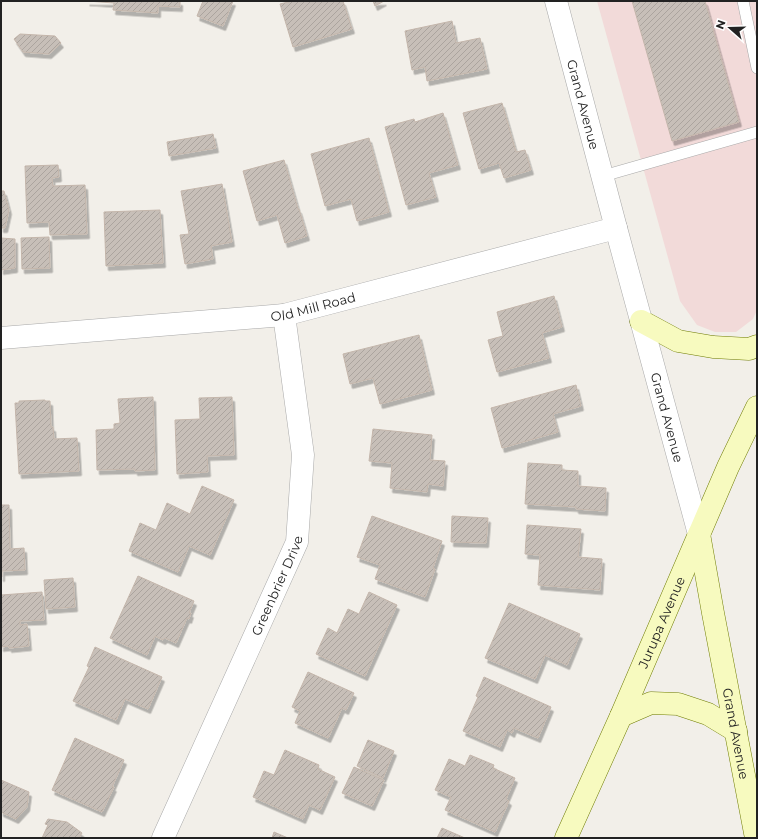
<svg xmlns="http://www.w3.org/2000/svg" width="758" height="839" font-family="Montserrat,sans-serif">
<style>
.commercial{fill:#f2dad9}
.building{fill:url(#building-hatch);stroke:#c4b6ab;filter:url(#shadow)}
.lines{fill:none;stroke-linecap:round;stroke-linejoin:round}
.service-casing{stroke:#a9a9a9;stroke-width:12}
.minor-casing{stroke:#a9a9a9;stroke-width:23}
.tertiary-casing{stroke:#a9a9a9;stroke-width:23}
.secondary-casing{stroke:#707d05;stroke-width:23}
.service{stroke:#fff;stroke-width:11}
.minor{stroke:#fff;stroke-width:22}
.tertiary{stroke:#fff;stroke-width:22}
.secondary{stroke:#f7fabf;stroke-width:22}
.labels{text-anchor:middle;dominant-baseline:central;stroke-width:3;stroke-linejoin:round;paint-order:stroke}
.street-label{font-size:13px;fill:#222;stroke:#fff}
</style>
<defs>
<pattern id="building-hatch" width="6" height="6" patternUnits="userSpaceOnUse"><rect width="6" height="6" fill="#c7bfb8"/><path d="M-1 1l2-2M0 6l6-6M5 7l2-2" fill="none" stroke="#aba49e"/></pattern>
<filter id="shadow"><feDropShadow dx="2.5" dy="4.5" stdDeviation="0" flood-color="#0004"/></filter>
</defs>
<rect width="100%" height="100%" fill="#f2efe9"/>
<!-- commercial -->
<path class="commercial" d="M 597,1 L 757,1 L 757,310 L 753,319 L 736,332 L 715,332 L 697,325 L 680,301 Z"/>
<!-- building -->
<path class="building" d="M 87,1 L 180,1 L 180,7 L 158,6 L 158,13 L 113,10 L 114,3 Z
M 203,1 L 233,1 L 223,26 L 197,16 Z
M 292,1 L 343,1 L 352,29 L 293,47 L 280,4 Z
M 373,1 L 384,1 L 375,6 Z
M 632,1 L 705,1 L 739,122 L 672,141 Z
M 452,21 L 456,43 L 480,38 L 487,69 L 427,81 L 425,67 L 412,70 L 405,31 Z
M 20,34 L 55,36 L 61,43 L 49,54 L 23,52 L 14,39 Z
M 502,103 L 516,152 L 525,150 L 531,170 L 504,178 L 499,163 L 479,169 L 463,113 Z
M 443,113 L 458,165 L 429,173 L 436,197 L 406,205 L 385,127 L 414,119 L 415,122 Z
M 213,134 L 216,148 L 169,156 L 167,142 Z
M 369,138 L 389,212 L 357,221 L 351,199 L 325,206 L 311,154 Z
M 284,160 L 298,209 L 299,209 L 307,236 L 285,243 L 277,215 L 257,221 L 243,171 Z
M 58,165 L 59,177 L 52,178 L 53,186 L 85,185 L 87,234 L 50,235 L 49,222 L 27,223 L 25,166 Z
M 222,184 L 232,242 L 211,246 L 213,259 L 185,264 L 180,235 L 189,234 L 181,191 Z
M 1,191 L 4,191 L 9,210 L 5,228 L 1,228 Z
M 160,210 L 163,263 L 106,266 L 104,212 Z
M 49,237 L 50,268 L 22,269 L 21,238 Z
M 1,238 L 15,239 L 15,268 L 1,270 Z
M 554,296 L 562,327 L 542,333 L 549,358 L 497,372 L 488,340 L 503,336 L 497,312 Z
M 419,335 L 432,390 L 380,404 L 373,378 L 350,384 L 343,354 Z
M 576,385 L 581,406 L 553,414 L 558,432 L 502,448 L 491,408 Z
M 153,397 L 155,470 L 135,471 L 135,469 L 97,470 L 96,430 L 114,429 L 114,424 L 120,423 L 118,399 Z
M 232,397 L 234,455 L 207,456 L 208,472 L 177,474 L 175,420 L 200,419 L 199,398 Z
M 45,400 L 45,401 L 50,401 L 51,427 L 53,427 L 54,439 L 77,438 L 79,471 L 19,474 L 15,403 L 19,403 L 19,401 Z
M 373,429 L 432,435 L 430,460 L 445,461 L 443,486 L 428,484 L 427,492 L 390,488 L 392,463 L 369,461 Z
M 528,463 L 562,465 L 562,470 L 578,471 L 578,486 L 606,488 L 605,511 L 576,509 L 576,507 L 525,504 Z
M 202,486 L 234,500 L 210,555 L 189,546 L 178,572 L 129,551 L 140,523 L 156,530 L 167,503 L 190,514 Z
M 1,505 L 9,505 L 10,549 L 24,548 L 25,570 L 2,571 L 2,577 L 1,577 Z
M 372,516 L 442,541 L 433,568 L 435,569 L 425,597 L 375,579 L 380,565 L 357,557 Z
M 452,516 L 488,518 L 486,543 L 451,542 Z
M 527,525 L 581,529 L 578,557 L 602,559 L 600,590 L 538,585 L 540,555 L 525,554 Z
M 138,576 L 194,601 L 189,613 L 191,613 L 189,619 L 187,618 L 176,643 L 165,638 L 163,640 L 155,636 L 147,655 L 110,638 Z
M 73,578 L 75,607 L 46,609 L 44,580 Z
M 42,592 L 44,620 L 20,621 L 20,625 L 27,624 L 29,646 L 9,648 L 9,646 L 1,647 L 1,595 Z
M 369,592 L 397,605 L 365,676 L 316,654 L 328,628 L 337,633 L 348,609 L 359,614 Z
M 509,603 L 580,634 L 567,665 L 545,655 L 535,679 L 485,658 Z
M 95,647 L 162,677 L 148,709 L 125,699 L 116,720 L 73,701 L 89,667 L 87,666 Z
M 308,672 L 354,693 L 346,710 L 342,708 L 328,738 L 295,723 L 300,711 L 292,707 Z
M 484,677 L 551,707 L 538,738 L 514,728 L 512,733 L 507,730 L 500,747 L 463,731 L 478,697 L 476,696 Z
M 75,738 L 124,760 L 112,787 L 114,787 L 102,812 L 52,790 Z
M 368,740 L 394,751 L 383,778 L 357,766 Z
M 285,750 L 319,765 L 318,769 L 335,777 L 320,810 L 309,805 L 303,819 L 253,797 L 264,771 L 274,775 Z
M 470,755 L 494,765 L 493,768 L 515,778 L 506,799 L 509,801 L 495,832 L 445,810 L 451,797 L 435,790 L 449,759 L 465,766 Z
M 354,767 L 384,780 L 372,806 L 342,793 Z
M 1,780 L 29,792 L 27,807 L 16,819 L 1,812 Z
M 48,819 L 67,822 L 82,833 L 79,838 L 42,838 L 48,825 L 45,824 Z
M 442,828 L 465,838 L 437,838 Z
M 274,832 L 288,838 L 272,838 Z"/>
<g class="lines">
<defs>
<path id="service" d="M 743,1 L 757,68
M 603,176 L 757,132"/>
<g id="minor">
<path id="s1" d="M 1,338 L 284,315 L 616,228"/>
<path id="s2" d="M 163,838 L 297,542 L 303,455 L 284,315"/>
</g>
<g id="tertiary">
<path id="s3" d="M 556,1 L 616,228 L 699,534"/>
</g>
<g id="secondary">
<path d="M 641,321 L 678,341 L 713,347 L 749,349 L 757,346"/>
<path id="s4" d="M 699,534 L 713,613 L 756,838"/>
<path d="M 621,716 L 651,703 L 678,704 L 708,714 L 736,731"/>
<path id="s5" d="M 566,838 L 621,716 L 728,467 L 757,407"/>
</g>
</defs>
<!-- service casing -->
<use href="#service" class="service-casing"/>
<!-- minor casing -->
<use href="#minor" class="minor-casing"/>
<!-- tertiary casing -->
<use href="#tertiary" class="tertiary-casing"/>
<!-- secondary casing -->
<use href="#secondary" class="secondary-casing"/>
<!-- service -->
<use href="#service" class="service"/>
<!-- minor -->
<use href="#minor" class="minor"/>
<!-- tertiary -->
<use href="#tertiary" class="tertiary"/>
<!-- secondary -->
<use href="#secondary" class="secondary"/>
</g>
<g class="labels">
<!-- street labels -->
<g class="street-label">
<text stroke="none"><textPath href="#s3" startOffset="107">Grand Avenue</textPath></text>
<text stroke="none"><textPath href="#s1" startOffset="314">Old Mill Road</textPath></text>
<text stroke="none"><textPath href="#s3" startOffset="431">Grand Avenue</textPath></text>
<text stroke="none"><textPath href="#s2" startOffset="277">Greenbrier Drive</textPath></text>
<text stroke="none"><textPath href="#s5" startOffset="236">Jurupa Avenue</textPath></text>
<text stroke="none"><textPath href="#s4" startOffset="203">Grand Avenue</textPath></text>
</g>
</g>
<!-- border -->
<rect width="758" height="839" fill="none" stroke="#222222" stroke-width="4"/>
<!-- north arrow -->
<g transform="translate(730 28) rotate(290)" stroke="#ffffff" stroke-width="3" paint-order="stroke">
<path d="M0-3L7 15L0 10L-7 15Z" fill="#222222"/>
<text y="-6" font-size="11" font-weight="bold" text-anchor="middle" fill="#222222">N</text>
</g>
</svg>
